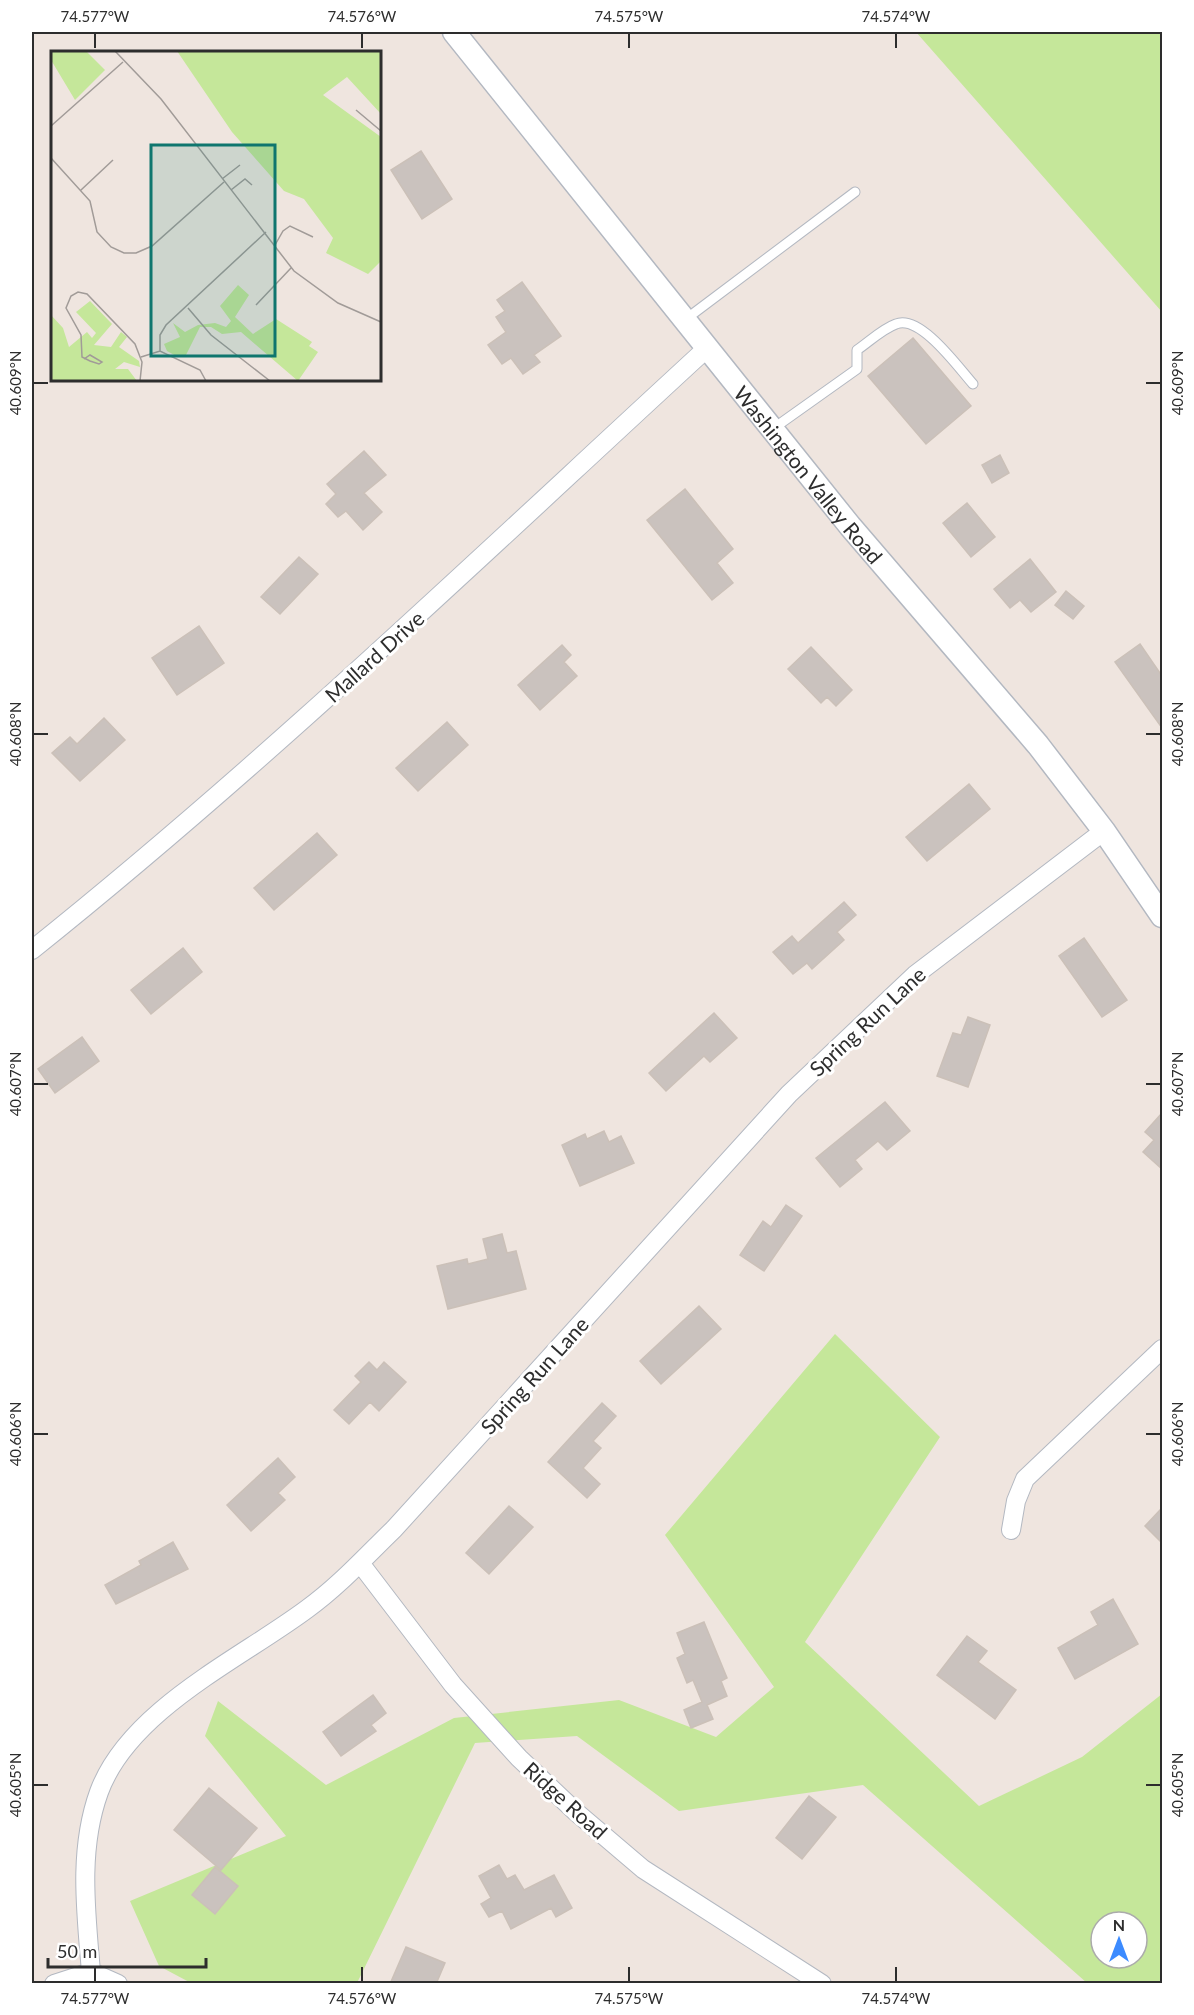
<svg xmlns="http://www.w3.org/2000/svg" width="1194" height="2015" font-family="Lato,sans-serif">
<style>
.green{fill:#c5e79a;fill-rule:evenodd}
.building{fill:#cac2be;stroke:#cbc0b8;stroke-width:1.5}
.lines{fill:none;stroke-linecap:round;stroke-linejoin:round}
.service-casing{stroke:#b3b8c1;stroke-width:11}
.minor-casing{stroke:#b3b8c1;stroke-width:20}
.tertiary-casing{stroke:#b3b8c1;stroke-width:25}
.service{stroke:#fff;stroke-width:9}
.minor{stroke:#fff;stroke-width:18}
.tertiary{stroke:#fff;stroke-width:22}
.ticks{fill:none;stroke:#2d2d2d;stroke-width:2}
.labels{text-anchor:middle;dominant-baseline:central;stroke-width:6;stroke-linejoin:round;paint-order:stroke}
.street-label{font-size:21px;fill:#2d2d2d;stroke:#fff}
.inset-road{fill:none;stroke:#a19b98;stroke-width:1.5}
.view{fill:#0f766e;fill-opacity:0.15;stroke:#0f766e;stroke-width:3}
.inset-edge{fill:none;stroke:#2d2d2d;stroke-width:3}
.neatline{fill:none;stroke:#2d2d2d;stroke-width:2}
.ticks-label{font-size:15px;text-anchor:middle;fill:#2d2d2d}
</style>
<rect width="100%" height="100%" fill="#efe5df"/>
<!-- green -->
<path class="green" d="M 916,32 L 1162,32 L 1162,312 Z
M 835,1334 L 940,1437 L 805,1642 L 979,1806 L 1082,1757 L 1162,1694 L 1162,1983 L 1087,1983 L 863,1785 L 679,1811 L 577,1736 L 475,1743 L 357,1983 L 191,1983 L 159,1966 L 130,1901 L 286,1836 L 205,1736 L 218,1701 L 326,1785 L 454,1718 L 619,1700 L 716,1737 L 774,1687 L 665,1535 ZM 1101,1922 L 1137,1922 L 1137,1958 L 1101,1958 Z"/>
<!-- building -->
<path class="building" d="M 421,151 L 452,199 L 422,219 L 391,170 Z
M 522,282 L 561,336 L 534,355 L 540,362 L 523,374 L 511,358 L 502,364 L 488,345 L 506,332 L 496,317 L 505,311 L 497,300 Z
M 913,338 L 971,406 L 926,444 L 868,376 Z
M 364,451 L 386,475 L 364,493 L 382,512 L 363,530 L 346,511 L 338,517 L 326,504 L 336,494 L 327,484 Z
M 1000,455 L 1009,473 L 992,483 L 982,465 Z
M 685,489 L 733,549 L 717,563 L 733,583 L 712,600 L 647,520 Z
M 967,503 L 995,537 L 971,557 L 943,523 Z
M 299,557 L 318,574 L 280,614 L 261,597 Z
M 1030,559 L 1056,592 L 1031,612 L 1020,600 L 1010,608 L 994,589 Z
M 1066,591 L 1084,606 L 1073,619 L 1055,605 Z
M 199,626 L 224,663 L 177,695 L 152,658 Z
M 1140,644 L 1162,676 L 1162,728 L 1115,662 Z
M 562,645 L 571,655 L 564,662 L 577,676 L 540,710 L 518,685 Z
M 811,647 L 852,690 L 836,706 L 827,697 L 821,703 L 788,669 Z
M 104,718 L 125,740 L 80,781 L 52,753 L 70,737 L 77,744 Z
M 447,722 L 468,745 L 418,791 L 396,768 Z
M 969,784 L 990,809 L 927,861 L 906,837 Z
M 317,833 L 337,855 L 274,910 L 254,888 Z
M 844,902 L 856,915 L 837,932 L 844,940 L 812,969 L 807,963 L 793,974 L 773,952 L 792,936 L 798,943 Z
M 1084,938 L 1127,1000 L 1102,1017 L 1059,956 Z
M 183,948 L 202,972 L 151,1014 L 131,990 Z
M 714,1013 L 737,1038 L 710,1062 L 704,1056 L 666,1091 L 649,1073 Z
M 968,1017 L 990,1025 L 968,1087 L 937,1076 L 953,1033 L 961,1035 Z
M 82,1037 L 99,1061 L 55,1093 L 38,1069 Z
M 885,1102 L 910,1131 L 887,1150 L 878,1141 L 855,1160 L 862,1169 L 840,1187 L 816,1158 Z
M 1162,1113 L 1162,1169 L 1143,1152 L 1154,1140 L 1145,1132 Z
M 604,1131 L 609,1142 L 621,1136 L 634,1163 L 580,1186 L 562,1145 L 585,1134 L 587,1139 Z
M 786,1205 L 802,1216 L 764,1271 L 740,1255 L 763,1221 L 771,1227 Z
M 502,1234 L 507,1253 L 516,1251 L 526,1289 L 448,1309 L 437,1266 L 467,1259 L 468,1264 L 488,1259 L 483,1239 Z
M 699,1306 L 721,1329 L 661,1384 L 640,1361 Z
M 369,1362 L 377,1370 L 384,1362 L 406,1382 L 379,1411 L 370,1402 L 349,1424 L 334,1410 L 361,1382 L 355,1376 Z
M 602,1403 L 616,1416 L 593,1441 L 601,1448 L 583,1468 L 600,1484 L 587,1498 L 548,1462 Z
M 278,1458 L 295,1477 L 278,1493 L 285,1500 L 251,1531 L 227,1505 Z
M 509,1506 L 533,1527 L 489,1574 L 466,1553 Z
M 1162,1508 L 1162,1543 L 1145,1526 Z
M 173,1542 L 188,1569 L 116,1604 L 105,1585 L 141,1565 L 139,1561 Z
M 1113,1599 L 1138,1644 L 1075,1679 L 1058,1648 L 1098,1625 L 1091,1612 Z
M 704,1622 L 727,1678 L 721,1681 L 727,1696 L 707,1705 L 713,1719 L 691,1728 L 684,1710 L 702,1702 L 693,1680 L 687,1683 L 677,1658 L 685,1654 L 677,1633 Z
M 967,1636 L 987,1651 L 978,1662 L 1016,1690 L 995,1719 L 937,1675 Z
M 373,1695 L 386,1713 L 371,1725 L 376,1731 L 341,1756 L 323,1732 Z
M 209,1788 L 257,1828 L 221,1870 L 174,1830 Z
M 809,1796 L 836,1817 L 802,1859 L 776,1838 Z
M 499,1865 L 507,1879 L 515,1875 L 524,1890 L 554,1875 L 572,1908 L 556,1917 L 551,1908 L 511,1929 L 502,1911 L 489,1917 L 481,1904 L 491,1898 L 479,1876 Z
M 215,1867 L 238,1886 L 215,1914 L 192,1895 Z
M 406,1947 L 445,1963 L 436,1984 L 390,1984 Z"/>
<g class="lines">
<defs>
<path id="service" d="M 686,319 L 855,192
M 774,428 L 857,369 L 857,350 C 869,342 882,329 896,324 C 920,314 958,367 973,384"/>
<path id="minor" d="M 32,950 C 267,762 484,553 706,349
M 1011,1530 L 1016,1501 L 1025,1479 L 1162,1349
M 360,1563 L 453,1685 L 519,1758 L 576,1812 L 643,1869 L 822,1984
M 91,1972 C 86,1912 78,1850 99,1792 C 129,1710 240,1659 307,1609 C 339,1586 366,1556 394,1529 L 789,1094 L 915,975 L 1104,831
M 54,1984 L 91,1972 L 118,1984"/>
<g id="tertiary">
<path id="s1" d="M 454,32 L 850,526 L 1038,745 L 1104,831 L 1162,916"/>
</g>
</defs>
<!-- service casing -->
<use href="#service" class="service-casing"/>
<!-- minor casing -->
<use href="#minor" class="minor-casing"/>
<!-- tertiary casing -->
<use href="#tertiary" class="tertiary-casing"/>
<!-- service -->
<use href="#service" class="service"/>
<!-- minor -->
<use href="#minor" class="minor"/>
<!-- tertiary -->
<use href="#tertiary" class="tertiary"/>
</g>
<!-- ticks -->
<path class="ticks" d="M 95,33 L 95,48M 362,33 L 362,48M 629,33 L 629,48M 896,33 L 896,48M 33,383 L 48,383M 1146,383 L 1161,383M 33,734 L 48,734M 1146,734 L 1161,734M 33,1084 L 48,1084M 1146,1084 L 1161,1084M 33,1434 L 48,1434M 1146,1434 L 1161,1434M 33,1785 L 48,1785M 1146,1785 L 1161,1785M 95,1967 L 95,1982M 362,1967 L 362,1982M 629,1967 L 629,1982M 896,1967 L 896,1982"/>
<g class="labels">
<!-- street labels -->
<g class="street-label">
<text stroke="none"><textPath href="#s1" startOffset="567">Washington Valley Road</textPath></text>
<text transform="translate(374 656) rotate(-42)">Mallard Drive</text>
<text transform="translate(867 1021) rotate(-43)">Spring Run Lane</text>
<text transform="translate(534 1375) rotate(-48)">Spring Run Lane</text>
<text transform="translate(566 1800) rotate(42)">Ridge Road</text>
</g>
</g>
<!-- overview -->
<g transform="translate(51 51)">
<rect width="330" height="330" fill="#efe5df"/>
<path d="M 0,0 L 35,0 L 54,19 L 24,49 L 0,9 ZM 126,0 L 330,0 L 330,63 L 296,26 L 272,44 L 330,86 L 330,210 L 317,223 L 275,202 L 282,187 L 253,148 L 233,140 L 181,81 ZM 187,234 L 198,244 L 184,266 L 202,283 L 225,268 L 261,291 L 258,295 L 267,301 L 247,330 L 190,281 L 171,283 L 160,276 L 149,276 L 135,304 L 127,306 L 116,300 L 113,293 L 129,286 L 122,272 L 134,281 L 147,274 L 164,272 L 175,276 L 180,270 L 169,255 ZM 39,250 L 61,273 L 43,294 L 60,296 L 70,281 L 76,286 L 68,296 L 88,310 L 89,316 L 73,311 L 64,318 L 77,318 L 86,330 L 0,330 L 0,264 L 12,277 L 18,296 L 36,281 L 41,287 L 45,282 L 25,261 Z" fill="#c5e79a"/>
<path class="inset-road" d="M 64,0 L 110,48 L 243,220 L 287,252 L 330,271M 305,59 L 330,80M 0,75 L 72,11M 0,107 L 39,150 L 46,181 L 60,196 L 73,202 L 85,202 L 101,195 L 173,131M 171,128 L 189,114M 30,139 L 62,109M 180,139 L 194,128 L 201,134M 224,194 L 232,180 L 239,175 L 262,186M 205,254 L 240,217M 137,257 L 160,284 L 219,330M 109,300 L 109,284 L 115,274 L 215,181M 90,306 L 109,300 L 149,319 L 155,330M 33,308 L 39,304 L 51,311 L 48,313 L 39,310 L 31,306 L 30,284 L 15,257 L 20,245 L 27,241 L 36,243 L 84,293 L 91,311 L 89,330"/>
<path class="view" d="M 100,94 L 224,94 L 224,305 L 100,305 Z"/>
<rect width="330" height="330" class="inset-edge"/>
</g>
<!-- border -->
<rect width="1194" height="2015" fill="none" stroke="#ffffff" stroke-width="66"/>
<!-- north arrow -->
<g transform="translate(1119 1940)"><circle r="28" fill="#ffffff" stroke="#ababab" stroke-width="1.5"/>
<path d="M0-4.5L10 22L0 15L-10 22Z" fill="#3c8bff"/>
<text y="-9" font-size="16" font-weight="bold" text-anchor="middle" fill="#2d2d2d">N</text>
</g>
<!-- scale -->
<path d="M48 1958v9h158v-9" fill="none" stroke="#2d2d2d" stroke-width="3"/>
<text x="57" y="1958" font-size="18" fill="#2d2d2d" stroke="#ffffff" stroke-width="4.5" paint-order="stroke">50 m</text>
<rect x="33" y="33" width="1128" height="1949" class="neatline"/>
<g class="ticks-label">
<text x="95" y="22">74.577°W</text>
<text x="362" y="22">74.576°W</text>
<text x="629" y="22">74.575°W</text>
<text x="896" y="22">74.574°W</text>
<text transform="translate(16 383) rotate(-90)" y="5">40.609°N</text>
<text transform="translate(1178 383) rotate(-90)" y="5">40.609°N</text>
<text transform="translate(16 734) rotate(-90)" y="5">40.608°N</text>
<text transform="translate(1178 734) rotate(-90)" y="5">40.608°N</text>
<text transform="translate(16 1084) rotate(-90)" y="5">40.607°N</text>
<text transform="translate(1178 1084) rotate(-90)" y="5">40.607°N</text>
<text transform="translate(16 1434) rotate(-90)" y="5">40.606°N</text>
<text transform="translate(1178 1434) rotate(-90)" y="5">40.606°N</text>
<text transform="translate(16 1785) rotate(-90)" y="5">40.605°N</text>
<text transform="translate(1178 1785) rotate(-90)" y="5">40.605°N</text>
<text x="95" y="2004">74.577°W</text>
<text x="362" y="2004">74.576°W</text>
<text x="629" y="2004">74.575°W</text>
<text x="896" y="2004">74.574°W</text>
</g>
</svg>
